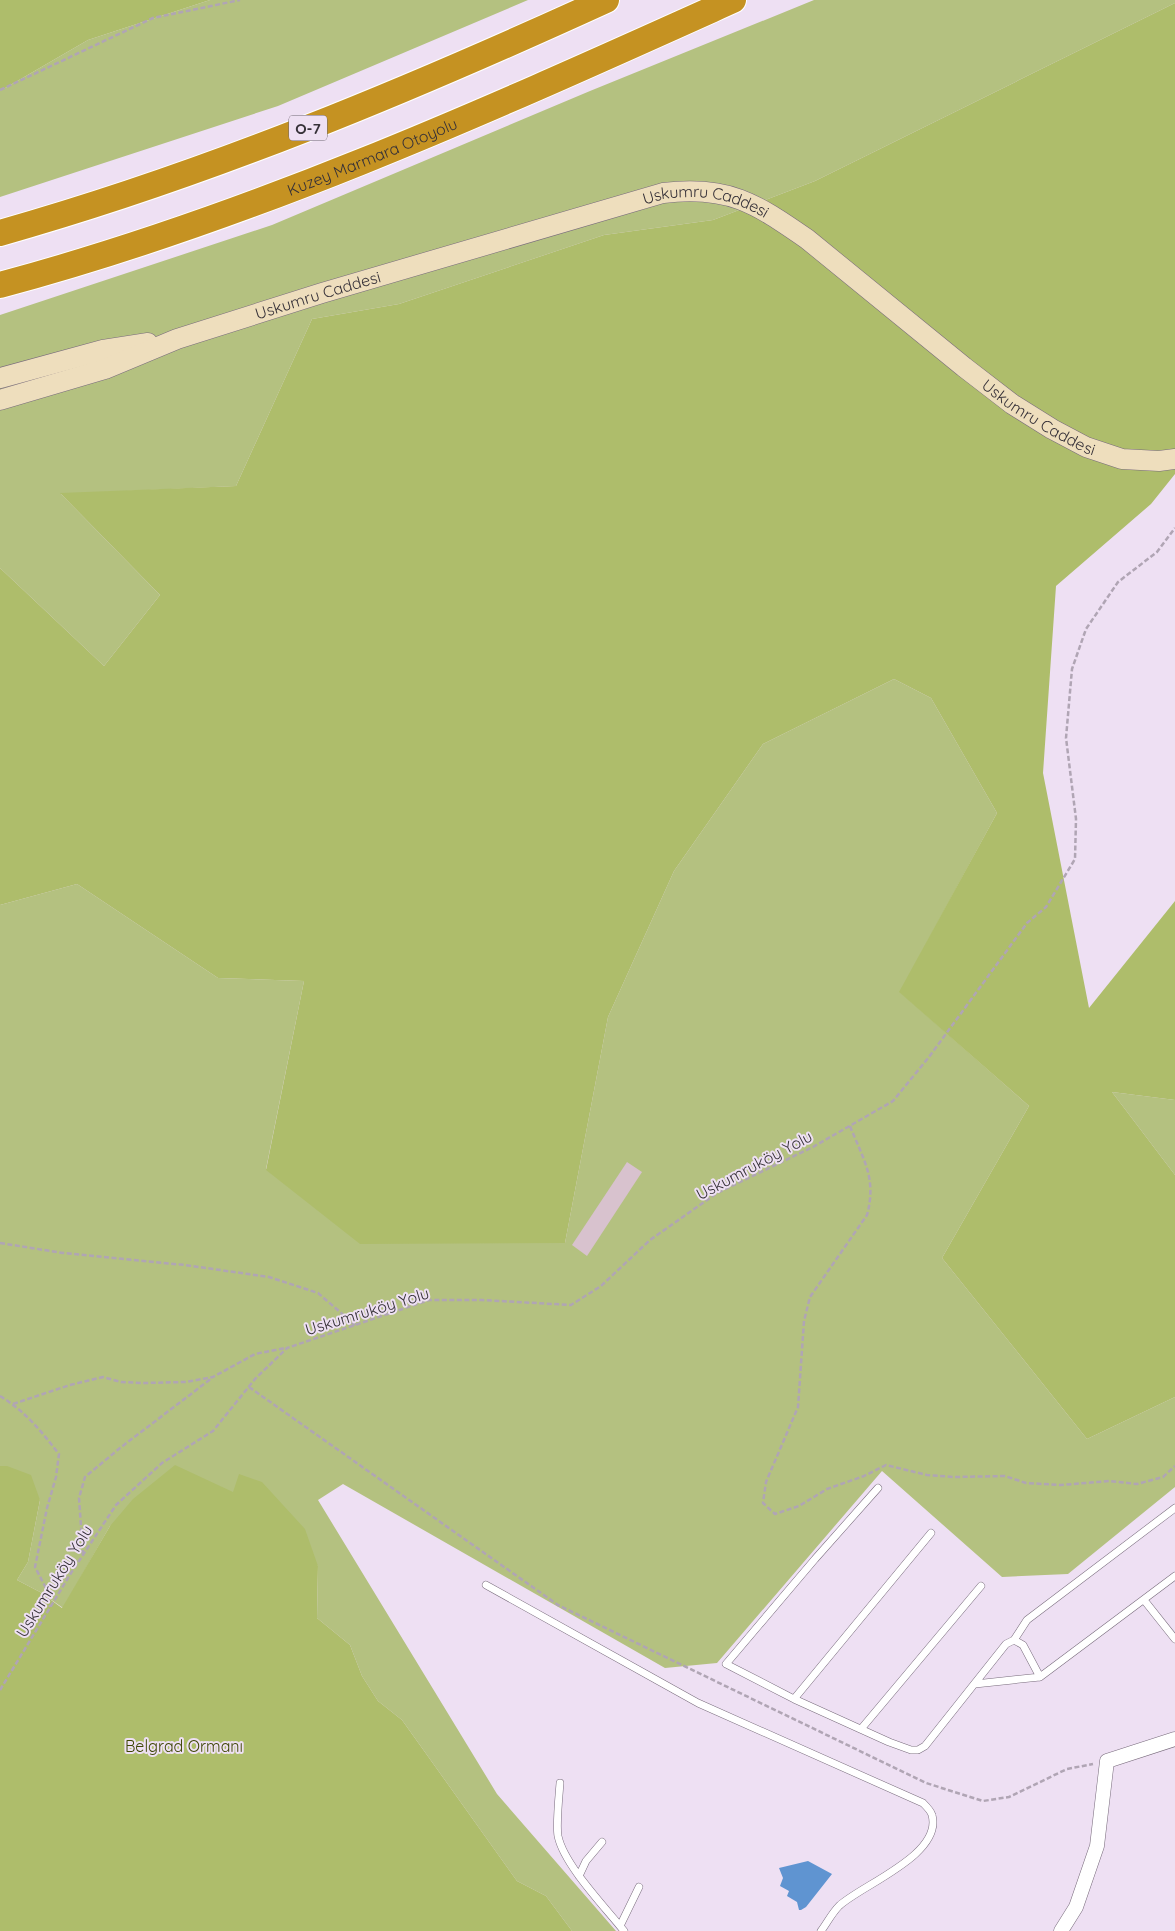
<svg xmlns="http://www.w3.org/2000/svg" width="1175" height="1931" font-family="Quicksand,sans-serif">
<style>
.green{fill:#b4c180}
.forest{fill:#aebd6b}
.water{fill:#5f94d1}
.building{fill:#d8c2ce}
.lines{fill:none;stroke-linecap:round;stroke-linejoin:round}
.lane-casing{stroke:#786b7c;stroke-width:8}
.street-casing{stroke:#786b7c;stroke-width:15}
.secondary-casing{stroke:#786b7c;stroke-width:21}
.highway-casing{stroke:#fff;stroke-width:28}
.path{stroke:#b0a5b4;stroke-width:2.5;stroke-dasharray:5 2.5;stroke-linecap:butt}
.lane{stroke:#fff;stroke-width:7}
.street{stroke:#fff;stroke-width:14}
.secondary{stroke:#eedebd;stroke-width:20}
.highway{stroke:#c59222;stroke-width:26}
.labels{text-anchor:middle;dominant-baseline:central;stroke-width:4;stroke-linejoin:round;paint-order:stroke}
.shield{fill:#eee0f3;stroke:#6d6670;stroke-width:1}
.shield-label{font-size:15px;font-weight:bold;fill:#363138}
.street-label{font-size:16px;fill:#363138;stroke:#eee0f3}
.park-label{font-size:16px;fill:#3d4504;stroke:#eee0f3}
</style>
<rect width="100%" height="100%" fill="#eee0f3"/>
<!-- green -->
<path class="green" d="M 210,0 L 528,0 L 278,106 L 0,197 L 0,91 L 88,40 Z
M 814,0 L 1175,0 L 1175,3 L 815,181 L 713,220 L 604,235 L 399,304 L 312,319 L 236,486 L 61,494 L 160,595 L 104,666 L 0,568 L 0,315 L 272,225 L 590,91 Z
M 894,679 L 931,698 L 997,813 L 900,992 L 1029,1106 L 942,1258 L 1087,1439 L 1175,1397 L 1175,1487 L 1068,1574 L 1002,1577 L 882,1471 L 717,1663 L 665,1668 L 343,1484 L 318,1500 L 497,1794 L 616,1931 L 572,1931 L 546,1896 L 517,1881 L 402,1720 L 378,1701 L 362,1676 L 350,1645 L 317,1618 L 318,1566 L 234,1492 L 110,1526 L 63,1608 L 40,1592 L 17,1580 L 28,1562 L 40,1500 L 0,1466 L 0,905 L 77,884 L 218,978 L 304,981 L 266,1169 L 565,1243 L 608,1017 L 674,871 L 763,744 Z
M 1112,1092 L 1175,1100 L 1175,1175 Z"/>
<!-- forest -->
<path class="forest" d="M 0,0 L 210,0 L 88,40 L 0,91 Z
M 1175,3 L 1175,474 L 1151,504 L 1056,586 L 1043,773 L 1089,1008 L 1175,901 L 1175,1100 L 1112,1092 L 1175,1175 L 1175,1397 L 1087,1439 L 942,1258 L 1029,1106 L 899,992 L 997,813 L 931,698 L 894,679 L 763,744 L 674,871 L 608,1017 L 565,1243 L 360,1244 L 266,1170 L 304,981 L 218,978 L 77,884 L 0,905 L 0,568 L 104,666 L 160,595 L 60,493 L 236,486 L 312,319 L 399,304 L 604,235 L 713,220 L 815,181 Z
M 175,1465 L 233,1492 L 239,1474 L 262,1482 L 305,1529 L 318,1566 L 317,1618 L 350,1645 L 362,1676 L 378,1701 L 402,1720 L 517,1881 L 546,1896 L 572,1931 L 0,1931 L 0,1466 L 7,1466 L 31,1475 L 40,1500 L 28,1562 L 17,1580 L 40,1592 L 62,1608 L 110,1526 L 133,1499 Z"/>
<!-- water -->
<path class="water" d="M 808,1861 L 832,1874 L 806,1907 L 801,1910 L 799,1910 L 797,1902 L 787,1896 L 789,1891 L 780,1886 L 783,1878 L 779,1868 Z"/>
<!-- building -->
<path class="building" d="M 627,1162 L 642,1172 L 587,1256 L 572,1245 Z"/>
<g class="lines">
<defs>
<path id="lane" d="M 878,1488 L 815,1559 L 726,1664 L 794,1699 L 889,1742 L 911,1750 L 918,1750 L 925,1746 L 1006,1644 L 1014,1640 L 1023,1645 L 1040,1677
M 486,1585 L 698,1703 L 923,1803 C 926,1806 931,1811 932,1815 C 943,1855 861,1885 839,1906 C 832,1913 827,1923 821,1931
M 1144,1600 L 1175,1639
M 1014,1640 L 1027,1620 L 1175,1508
M 975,1684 L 1040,1677 L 1175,1576
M 794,1699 L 931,1533
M 861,1729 L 981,1586
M 560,1783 C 559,1796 556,1825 558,1836 C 564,1865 605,1907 624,1931
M 579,1876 L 586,1861 L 602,1842
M 620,1926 L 639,1887"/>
<path id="street" d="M 1061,1931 L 1076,1907 L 1097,1846 L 1107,1761 L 1175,1739"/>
<g id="secondary">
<path d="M 0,378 L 103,350 L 148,343"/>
<path id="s1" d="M 0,400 L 105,369 L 177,339 L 322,293 L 663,193 C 728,185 755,203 807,239 L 964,367 L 1012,404 L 1052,429 L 1086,447 L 1122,459 L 1159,461 L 1175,459"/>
</g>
<g id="highway">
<path d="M 0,233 C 209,174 409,90 606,0"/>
<path id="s2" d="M 0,285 C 254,217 493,108 733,0"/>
</g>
</defs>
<!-- lane casing -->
<use href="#lane" class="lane-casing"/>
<!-- street casing -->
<use href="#street" class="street-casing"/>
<!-- secondary casing -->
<use href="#secondary" class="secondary-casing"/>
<!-- highway casing -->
<use href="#highway" class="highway-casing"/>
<!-- path -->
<path class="path" d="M 0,90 L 153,18 L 240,0
M 850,1126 C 863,1159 877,1178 867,1215 L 810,1297 L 804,1321 L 798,1407 L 766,1482 L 763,1503 L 775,1514 L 799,1506 L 827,1489 L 864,1476 L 886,1465 L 927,1475 L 954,1477 L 1005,1476 L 1026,1483 L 1061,1485 L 1109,1481 L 1137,1484 L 1163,1477 L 1175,1466
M 0,1243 L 63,1253 L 185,1265 L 269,1277 L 318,1293 L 355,1325
M 249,1387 L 558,1605 L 926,1783 L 983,1801 L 1009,1797 L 1067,1769 L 1093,1764
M 0,1396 C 25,1411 41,1431 59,1454 L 56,1477 L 47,1508 L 35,1567 L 46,1588 L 50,1607
M 13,1404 L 70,1385 L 103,1377 L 121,1382 L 143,1383 L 186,1382 L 213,1377 L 255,1354 L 285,1348
M 83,1555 L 79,1498 L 85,1477 L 120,1448 L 212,1378
M 0,1690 L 71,1573 L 116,1505 L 162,1463 L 213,1431 L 255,1379 L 287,1348 L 429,1300 L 482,1300 L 571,1305 L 601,1286 L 650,1240 L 717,1193 L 813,1147 L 893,1101 L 929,1057 L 1027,923 L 1046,907 L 1075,859 L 1076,819 L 1066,738 L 1072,669 L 1086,629 L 1118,582 L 1157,552 L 1175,528"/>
<!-- lane -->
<use href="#lane" class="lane"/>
<!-- street -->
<use href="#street" class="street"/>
<!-- secondary -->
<use href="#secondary" class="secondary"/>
<!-- highway -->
<use href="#highway" class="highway"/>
</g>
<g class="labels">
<!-- shield labels -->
<rect class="shield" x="289" y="115.5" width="38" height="25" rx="4"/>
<g class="shield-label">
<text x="308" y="128">O-7</text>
</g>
<!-- street labels -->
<g class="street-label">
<text stroke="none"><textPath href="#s2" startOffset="394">Kuzey Marmara Otoyolu</textPath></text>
<text stroke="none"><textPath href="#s1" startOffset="739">Uskumru Caddesi</textPath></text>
<text stroke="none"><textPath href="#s1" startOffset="335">Uskumru Caddesi</textPath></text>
<text stroke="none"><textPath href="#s1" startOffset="1144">Uskumru Caddesi</textPath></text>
<text transform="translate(754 1165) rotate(-28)">Uskumruköy Yolu</text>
<text transform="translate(367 1311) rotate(-17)">Uskumruköy Yolu</text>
<text transform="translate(54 1581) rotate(-58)">Uskumruköy Yolu</text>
</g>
<!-- park labels -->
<g class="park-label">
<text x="184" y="1746">Belgrad Ormanı</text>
</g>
</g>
</svg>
